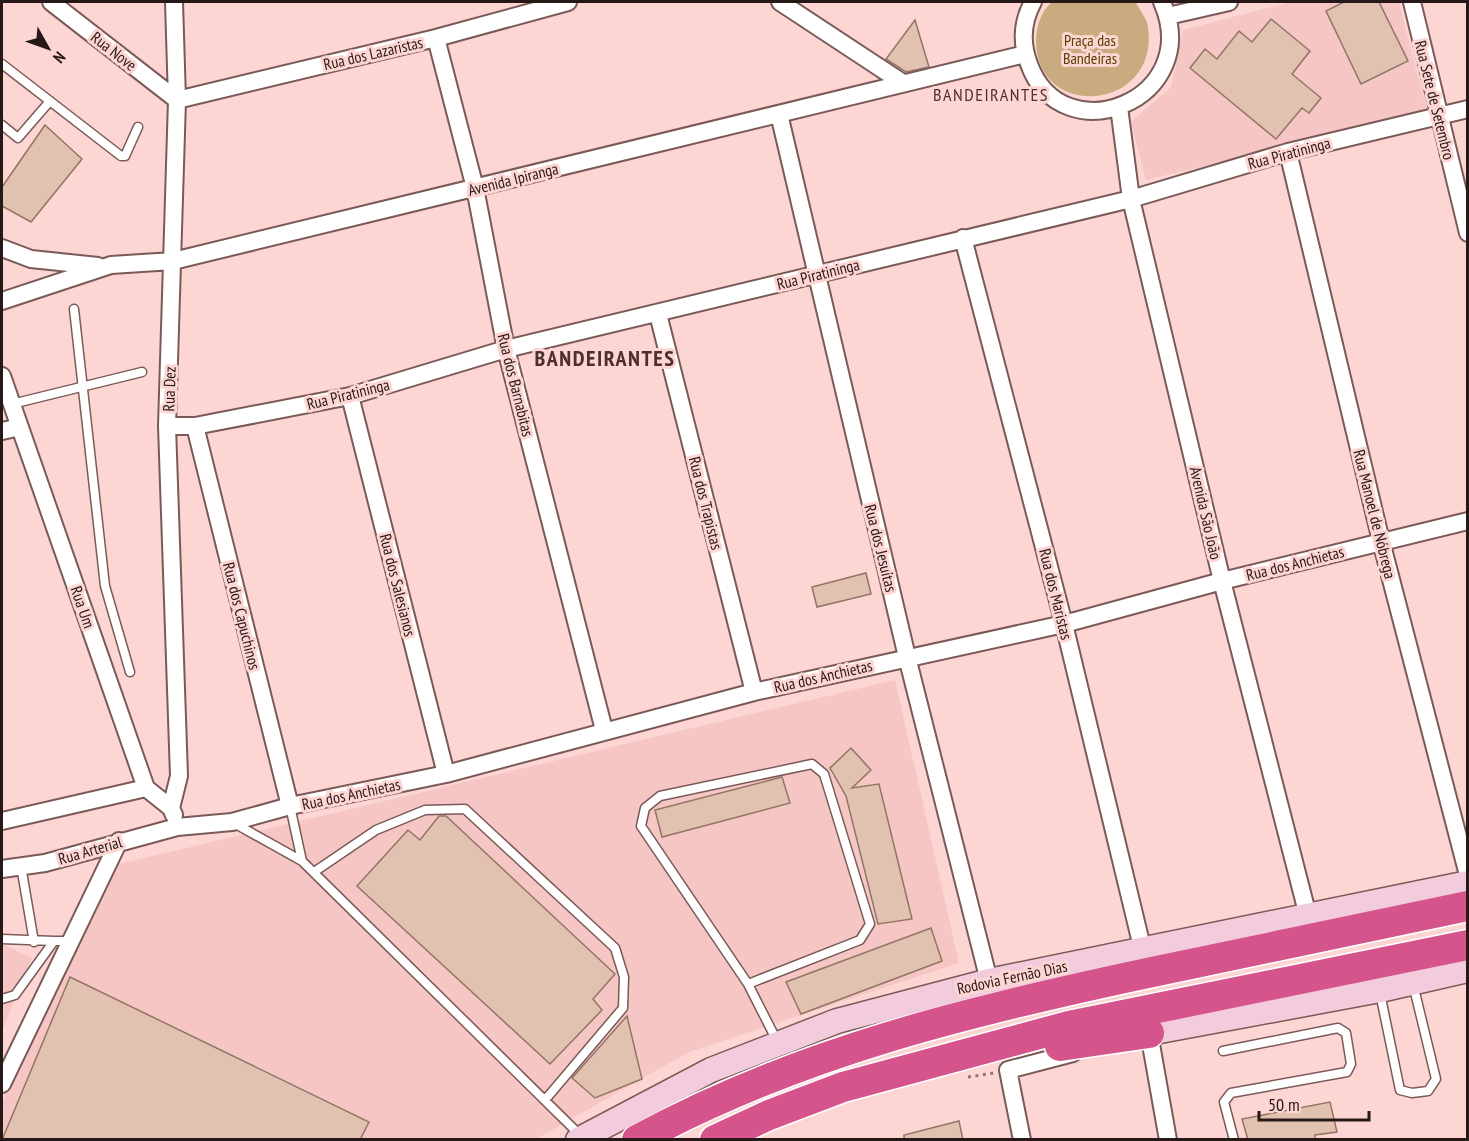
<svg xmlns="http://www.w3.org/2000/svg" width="1469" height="1141" font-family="'PT Sans Narrow',sans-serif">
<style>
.built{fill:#f5c6c3}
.green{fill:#c8ab7f}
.building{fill:#e1c1b0;stroke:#927565;stroke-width:1.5}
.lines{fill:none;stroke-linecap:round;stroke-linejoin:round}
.lane-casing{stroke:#7a5a57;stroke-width:11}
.street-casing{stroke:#7a5a57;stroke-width:20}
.secondary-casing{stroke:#7a5a57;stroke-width:27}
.highway-casing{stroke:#fff;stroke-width:33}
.path{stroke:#8e7472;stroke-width:3;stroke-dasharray:3 4.5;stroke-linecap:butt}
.lane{stroke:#fff;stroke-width:8}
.street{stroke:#fff;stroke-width:16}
.secondary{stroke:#f2ccdc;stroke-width:24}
.highway{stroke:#d5548c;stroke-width:30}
.labels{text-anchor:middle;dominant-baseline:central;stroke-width:6;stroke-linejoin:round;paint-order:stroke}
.park-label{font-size:16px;fill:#5a3c00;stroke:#fdd6d3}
.street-label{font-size:16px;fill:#261817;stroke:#fdd6d3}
.neighbourhood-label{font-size:18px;letter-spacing:1.5px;fill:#4d302e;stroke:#fdd6d3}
.district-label{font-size:22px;font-weight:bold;letter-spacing:1.5px;fill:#4d302e;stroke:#fdd6d3}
</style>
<rect width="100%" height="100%" fill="#fdd6d3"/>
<!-- built -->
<path class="built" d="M 1290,2 L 1399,2 L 1427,112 L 1146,180 L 1131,122 L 1171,87 L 1183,30 Z
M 895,680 L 959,963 L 689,1052 L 536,1139 L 2,1139 L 2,1102 L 119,864 Z
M 2,944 L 32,958 L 2,1031 Z"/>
<!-- green -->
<path class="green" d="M 1052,2 L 1136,3 C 1140,10 1147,19 1148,27 C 1160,110 1039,122 1036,43 C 1036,28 1040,12 1052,2 Z"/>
<!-- building -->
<path class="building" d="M 1344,2 L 1379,2 L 1408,61 L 1361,84 L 1326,11 Z
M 1271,19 L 1310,51 L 1292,74 L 1321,98 L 1309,113 L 1302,108 L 1276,139 L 1190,68 L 1205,49 L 1217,59 L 1239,31 L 1252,42 Z
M 915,20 L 929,67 L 906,72 L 886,59 Z
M 45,125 L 82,159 L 31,222 L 2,206 L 2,187 Z
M 866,573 L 871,594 L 817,607 L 812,587 Z
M 851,748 L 871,770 L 852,788 L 879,784 L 912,919 L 878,924 L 846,796 L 830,768 Z
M 782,777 L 790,803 L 662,837 L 655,810 Z
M 439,816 L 446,816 L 615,974 L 593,999 L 602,1010 L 550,1064 L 357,886 L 408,830 L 420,840 Z
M 931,928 L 942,961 L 801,1014 L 786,982 Z
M 70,977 L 369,1122 L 360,1140 L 2,1140 Z
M 627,1016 L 642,1079 L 595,1098 L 572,1078 Z
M 1330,1102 L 1337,1132 L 1315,1135 L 1315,1140 L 1248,1140 L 1242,1119 Z
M 959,1121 L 963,1140 L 904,1140 L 904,1135 Z"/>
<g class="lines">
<defs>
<path id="lane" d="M 2,64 L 121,156 L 125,156 L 138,127
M 2,125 L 18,138 L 50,101
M 74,309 L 105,586 L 130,672
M 12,404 L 142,372
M 290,806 L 302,861
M 232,822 L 302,861 L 582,1137
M 21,866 L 34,942
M 314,872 L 376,830 L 425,810 L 465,809 L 615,948 L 624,977 L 623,1008 L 545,1100
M 2,939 L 54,941
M 748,984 L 860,940 L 870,924 L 824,774 L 812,764 L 660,796 L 645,808 L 641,826 L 748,984 L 777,1041
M 1380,993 L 1400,1090 L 1412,1093 L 1428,1091 L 1436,1079 L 1413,984
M 2,999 L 15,995 L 54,941 L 70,941
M 1223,1051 L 1338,1028 L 1346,1033 L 1351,1064 L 1347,1072 L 1231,1093 L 1224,1102 L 1234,1140"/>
<path id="street" d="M 51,2 L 177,100 L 436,38 L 568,2
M 780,2 L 903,83
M 1033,2 C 1022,22 1021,43 1029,64 C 1062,156 1205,100 1162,2
M 1412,2 L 1468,233
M 1168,16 L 1229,2
M 436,38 L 475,188 L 506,349 L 604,730
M 1119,107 L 1131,199 L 1222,581 L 1308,916
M 779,114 L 907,657 L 989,981
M 1288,152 L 1381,541 L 1468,875
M 963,238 L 1064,624 L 1143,951
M 2,248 L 31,259 L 98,266
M 2,301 L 111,265 L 173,261 L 1025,54
M 658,314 L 754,692
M 2,376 L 146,788 L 171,808 L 174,815
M 350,396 L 446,774
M 167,426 L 195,426 L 350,396 L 506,349 L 1131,199 L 1288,152 L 1468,109
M 195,426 L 290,806
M 2,431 L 20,427
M 171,808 L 179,776 L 167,426 L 177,100 L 174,2
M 2,821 L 146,788
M 2,869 L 45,863 L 177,827 L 232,822 L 290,806 L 446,774 L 754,692 L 1064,624 L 1222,581 L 1468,521
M 1141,1035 L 1149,1033 L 1168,1140
M 2,1084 L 119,841
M 1022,1140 L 1008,1070 L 1073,1053"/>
<path id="secondary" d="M 1149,1033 L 1380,990 L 1468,970
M 578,1140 L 711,1070 L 837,1021 L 989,981 L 1468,883"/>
<path id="highway" d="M 1060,1046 L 1149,1033
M 637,1140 C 800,1051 977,1009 1157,971 C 1260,950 1364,928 1468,906
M 715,1140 L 769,1115 L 843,1087 L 1069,1026 L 1468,945"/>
</defs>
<!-- lane casing -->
<use href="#lane" class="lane-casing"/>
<!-- street casing -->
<use href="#street" class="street-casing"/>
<!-- secondary casing -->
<use href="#secondary" class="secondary-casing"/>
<!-- highway casing -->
<use href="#highway" class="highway-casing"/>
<!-- path -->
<path class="path" d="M 968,1077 L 994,1073"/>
<!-- lane -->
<use href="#lane" class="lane"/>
<!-- street -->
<use href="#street" class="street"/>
<!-- secondary -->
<use href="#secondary" class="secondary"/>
<!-- highway -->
<use href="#highway" class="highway"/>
</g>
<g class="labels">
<!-- park labels -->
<g class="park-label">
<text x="1090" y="40">Praça das<tspan x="1090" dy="18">Bandeiras</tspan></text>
</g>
<!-- street labels -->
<g class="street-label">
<text transform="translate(114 51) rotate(38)">Rua Nove</text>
<text transform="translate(373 53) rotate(-13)">Rua dos Lazaristas</text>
<text transform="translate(1435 100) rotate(76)">Rua Sete de Setembro</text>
<text transform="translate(1289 153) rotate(-15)">Rua Piratininga</text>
<text transform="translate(513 179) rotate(-14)">Avenida Ipiranga</text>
<text transform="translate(818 274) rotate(-14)">Rua Piratininga</text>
<text transform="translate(516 385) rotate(76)">Rua dos Barnabitas</text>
<text transform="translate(169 389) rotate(-88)">Rua Dez</text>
<text transform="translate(348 394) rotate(-14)">Rua Piratininga</text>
<text transform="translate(706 503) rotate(76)">Rua dos Trapistas</text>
<text transform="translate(1206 513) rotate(77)">Avenida São João</text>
<text transform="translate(1375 514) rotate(76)">Rua Manoel de Nóbrega</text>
<text transform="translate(881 548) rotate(76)">Rua dos Jesuítas</text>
<text transform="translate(1295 563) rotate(-14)">Rua dos Anchietas</text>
<text transform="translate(398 585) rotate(76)">Rua dos Salesianos</text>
<text transform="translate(1056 594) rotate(76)">Rua dos Maristas</text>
<text transform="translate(83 607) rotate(71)">Rua Um</text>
<text transform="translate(242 616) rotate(76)">Rua dos Capuchinos</text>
<text transform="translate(823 676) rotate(-13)">Rua dos Anchietas</text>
<text transform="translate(351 794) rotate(-12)">Rua dos Anchietas</text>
<text transform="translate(90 850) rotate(-16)">Rua Arterial</text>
<text transform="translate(1012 977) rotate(-12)">Rodovia Fernão Dias</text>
</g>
<!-- neighbourhood labels -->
<g class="neighbourhood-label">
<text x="991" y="94">BANDEIRANTES</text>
</g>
<!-- district labels -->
<g class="district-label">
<text x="605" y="358">BANDEIRANTES</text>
</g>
</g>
<!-- border -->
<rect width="1469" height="1141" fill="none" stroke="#261817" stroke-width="6"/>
<!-- north arrow -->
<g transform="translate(48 48) rotate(130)" stroke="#fdd6d3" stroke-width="4.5" paint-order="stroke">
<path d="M0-4.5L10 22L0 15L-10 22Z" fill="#261817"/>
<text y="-9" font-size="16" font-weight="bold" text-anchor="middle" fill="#261817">N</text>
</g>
<!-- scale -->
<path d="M1259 1111v9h110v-9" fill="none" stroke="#261817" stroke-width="3"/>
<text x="1268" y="1111" font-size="18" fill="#261817" stroke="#fdd6d3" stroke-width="4.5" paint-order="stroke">50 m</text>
</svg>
